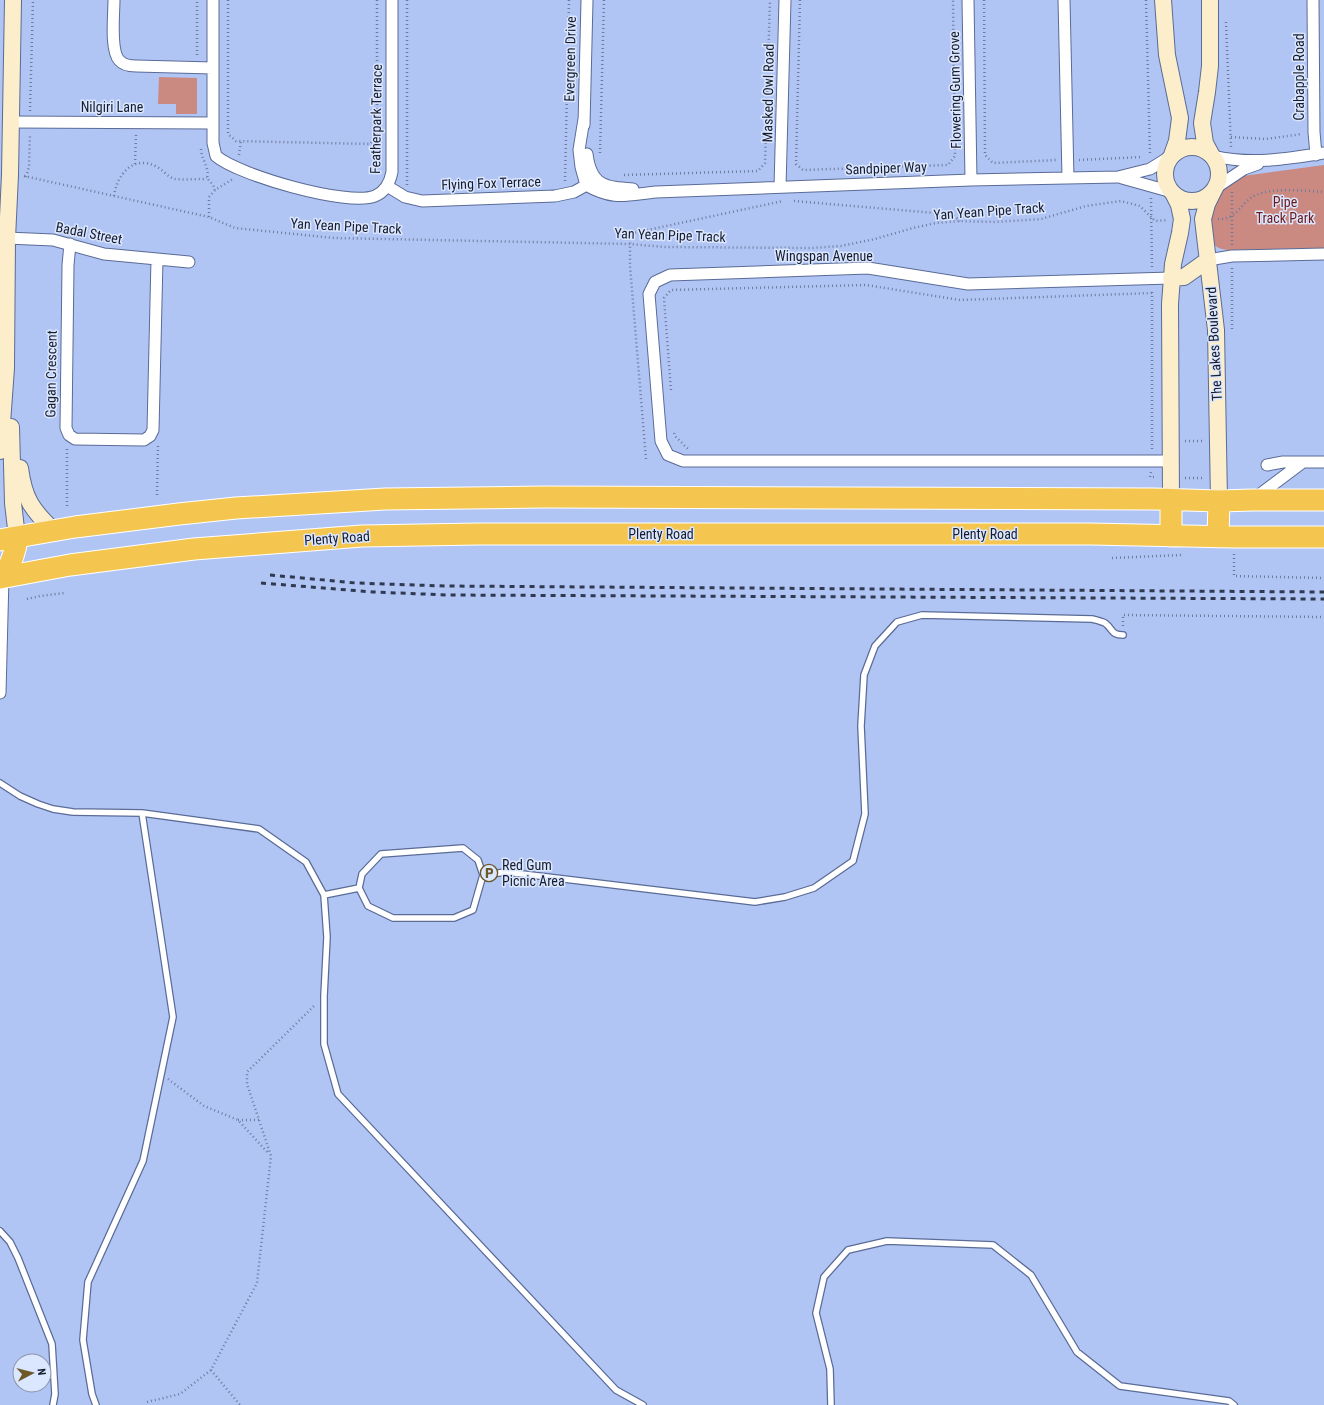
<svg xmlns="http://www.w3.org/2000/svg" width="1324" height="1405" font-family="'Roboto Condensed',sans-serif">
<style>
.green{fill:#ca8981}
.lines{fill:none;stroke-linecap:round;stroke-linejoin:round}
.lane-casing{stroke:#5a6b96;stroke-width:8}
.street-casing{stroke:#5a6b96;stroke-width:13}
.secondary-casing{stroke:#5a6b96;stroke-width:18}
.highway-casing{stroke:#fff;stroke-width:23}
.path{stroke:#6d7b9d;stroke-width:2.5;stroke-dasharray:1 3;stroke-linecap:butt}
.lane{stroke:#fff;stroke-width:5.5}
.street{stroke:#fff;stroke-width:11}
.secondary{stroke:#fceeca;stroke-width:16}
.highway{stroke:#f4c64f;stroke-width:21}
.rail{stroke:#303950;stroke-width:3;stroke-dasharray:5 5;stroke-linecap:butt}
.labels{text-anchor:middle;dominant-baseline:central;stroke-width:3;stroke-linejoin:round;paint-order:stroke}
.street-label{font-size:14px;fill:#151c2d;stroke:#dbe6ff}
.park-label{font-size:14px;fill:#6d1a17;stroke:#dbe6ff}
.poi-label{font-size:14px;fill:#151c2d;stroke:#dbe6ff;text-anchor:start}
</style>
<rect width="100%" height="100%" fill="#b1c5f5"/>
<!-- green -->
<path class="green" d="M 159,77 L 197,78 L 197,114 L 176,114 L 176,104 L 158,104 Z
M 1324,165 L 1324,248 L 1227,250 C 1222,249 1216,248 1213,243 C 1207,233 1212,208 1218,198 C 1223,188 1233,181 1243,176 Z"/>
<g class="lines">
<defs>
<path id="lane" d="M 0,783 L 20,796 L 38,804 L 53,809 L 73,812 L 142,813 L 259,829 L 306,862 L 324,895 L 327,937 L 324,996 L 324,1044 L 338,1094 L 616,1390 L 643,1405
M 463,848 L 478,860 L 483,875 L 473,910 L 454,918 L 393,918 L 368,906 L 359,888 L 362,874 L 381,854 Z
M 483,875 L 506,872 L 755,902 L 785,897 L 814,888 L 853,861 L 865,814 L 861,726 L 864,675 L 875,646 L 897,622 L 922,615 L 1092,619 C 1096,620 1101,621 1105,623 C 1113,629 1111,635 1123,635
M 324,895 L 359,888
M 0,1231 L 10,1242 L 18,1258 L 52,1344 L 55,1394 L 53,1405
M 96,1405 L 92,1394 L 83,1340 L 88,1282 L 143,1161 L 173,1017 L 142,813
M 831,1405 L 830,1369 L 816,1313 L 824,1277 L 848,1250 L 887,1241 L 993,1245 L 1031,1275 L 1077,1352 L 1120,1386 L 1229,1401 L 1234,1405"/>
<path id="street" d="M 114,0 C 114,14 110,50 119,60 C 123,65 130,66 136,66 L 213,68
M 213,0 L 213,143 L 216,156 C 238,175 348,207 375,196 C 385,192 390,182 392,172 L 392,0
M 968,0 L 971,180
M 1064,0 L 1068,178
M 1313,0 L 1314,132 L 1316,155
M 584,119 L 579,150 L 581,167 L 586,185 C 614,201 626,195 656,192 L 971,180 L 1118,177 L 1150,169 L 1171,156
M 11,122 L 213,123
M 584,125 L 587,0
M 587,154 C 591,186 605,187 633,189
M 1213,156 C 1251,165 1286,159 1324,153
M 1122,178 L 1172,192
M 387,186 L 405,197 L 422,201 L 555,196 L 574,192 L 592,182
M 780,187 L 785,0
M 1214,189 L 1244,169 L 1258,164
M 7,238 L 53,240 L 104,254 L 189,262
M 70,244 L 68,265 L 66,428 L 69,435 L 75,439 L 144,440 L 150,436 L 153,430 L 157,259
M 1208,260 L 1232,256 L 1324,254
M 1171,461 L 683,461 L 668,455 L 661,441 L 649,294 L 655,282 L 670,275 L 868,268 L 968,284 L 1171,278
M 1267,465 L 1283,462 L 1324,462
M 1255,498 L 1303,462
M 0,693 L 3,577"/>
<path id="secondary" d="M 1163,0 L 1167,55 L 1180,118 L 1177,141 L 1172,155
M 1210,0 L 1210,66 L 1207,92 L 1202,123 L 1205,143 L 1212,156
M1165 174a27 27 0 1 1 54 0a27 27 0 1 1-54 0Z
M 1214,190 L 1207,204 L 1203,219 L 1216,330 L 1219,501
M 1171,278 L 1184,277 L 1208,260
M 11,427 L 13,503 L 17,537
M 0,451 L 6,368 L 7,238 L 10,175 L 13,0
M 20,468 C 24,499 32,510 54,531
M 1171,500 L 1170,304 L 1173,264 L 1180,233 L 1182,219 L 1179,205 L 1173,193"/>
<path id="highway" d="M 1171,500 L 1171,536
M 1218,537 L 1219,501
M 0,540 L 75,527 L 179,514 L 236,508 L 385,499 L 543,497 L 1154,499 L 1219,501 L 1253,500 L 1324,500
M 3,577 C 11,564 16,552 17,537
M 0,578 L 70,565 L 194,549 L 362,536 L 479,534 L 1090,534 L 1234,537 L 1324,537"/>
</defs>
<!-- lane casing -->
<use href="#lane" class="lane-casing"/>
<!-- street casing -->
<use href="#street" class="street-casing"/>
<!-- secondary casing -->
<use href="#secondary" class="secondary-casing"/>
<!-- highway casing -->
<use href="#highway" class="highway-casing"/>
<!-- path -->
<path class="path" d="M 228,0 L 228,134 L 236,141 L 370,144 L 377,135 L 377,0
M 407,0 L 407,185
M 800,0 L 796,164 L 803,170 L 948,165 L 955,156 L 953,0
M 984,0 L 985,155 L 993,163 L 1056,160
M 1146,0 L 1150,155
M 1226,22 L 1231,147
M 197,55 L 197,0
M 30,111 L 33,0
M 1231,137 L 1266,139 L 1302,134
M 201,149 C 201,159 210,168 207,178 L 213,185 L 215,190
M 600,153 L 604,0
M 239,155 L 241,141
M 1079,160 L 1142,157
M 135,164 L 136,135
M 624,175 L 758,171 L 765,163 L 770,0
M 24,176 L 209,217 L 235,228 L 334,238 L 630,244 L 664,247 L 812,248 L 841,246 L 875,239 L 913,228 L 936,223 L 960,221 L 995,222 L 1041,219 L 1086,206 L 1121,201 L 1140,206 L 1155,221 L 1167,220
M 26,177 L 29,167 L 30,134
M 565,181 L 569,0
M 1232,192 L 1232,245
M 114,196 C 117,174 134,154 157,167 C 163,170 169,178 175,179 C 184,180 194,179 203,179 L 207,178
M 1151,198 L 1152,267
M 794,201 L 935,213 L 954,216 L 960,221
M 209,217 L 209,197 L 215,190 L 233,179
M 1218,219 C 1238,220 1240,202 1256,195 C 1274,187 1304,191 1324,192
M 1232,268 L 1232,329
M 1152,292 L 1152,449
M 671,390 L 664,298 L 671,290 L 866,285 L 960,300 L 1152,293
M 674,433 L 675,436 L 688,449
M 1185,441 L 1204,441
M 646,459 L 630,266 L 630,244 L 629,234 L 783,201
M 1151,472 L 1150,477 L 1156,477
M 1185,478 L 1204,478
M 157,495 L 158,445
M 67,506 L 67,448
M 1234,554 L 1234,576 L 1324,578
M 1112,558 L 1181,555
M 27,599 L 40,596 L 64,593
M 1123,626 L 1123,615 L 1324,617
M 168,1079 L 204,1106 L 238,1120 L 269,1154
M 238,1120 L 259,1120
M 211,1370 L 240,1405
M 147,1402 L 180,1394 L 211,1370 L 257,1283 L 271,1156 L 247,1084 L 247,1072 L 315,1005"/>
<!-- lane -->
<use href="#lane" class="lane"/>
<!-- street -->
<use href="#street" class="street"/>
<!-- secondary -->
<use href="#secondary" class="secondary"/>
<!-- highway -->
<use href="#highway" class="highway"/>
<!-- rail -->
<path class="rail" d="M 270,575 L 356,583 L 445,586 L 1324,592
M 261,583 L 373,592 L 448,595 L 1324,599"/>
</g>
<!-- icons -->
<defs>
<symbol id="parking-ring" viewBox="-11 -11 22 22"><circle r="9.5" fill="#dbe6ff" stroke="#6d5927" stroke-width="1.5"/><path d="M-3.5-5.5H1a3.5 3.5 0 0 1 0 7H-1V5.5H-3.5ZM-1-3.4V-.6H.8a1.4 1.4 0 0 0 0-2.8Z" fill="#6d5927"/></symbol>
</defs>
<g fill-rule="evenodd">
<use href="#parking-ring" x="479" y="863" width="20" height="20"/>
</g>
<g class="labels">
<!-- street labels -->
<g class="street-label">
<text transform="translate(570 59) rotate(-89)">Evergreen Drive</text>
<text transform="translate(1299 77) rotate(-90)">Crabapple Road</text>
<text transform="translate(955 90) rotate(-91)">Flowering Gum Grove</text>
<text transform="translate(768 93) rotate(-89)">Masked Owl Road</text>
<text x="112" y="107">Nilgiri Lane</text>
<text transform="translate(376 119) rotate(-89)">Featherpark Terrace</text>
<text transform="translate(886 168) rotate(-2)">Sandpiper Way</text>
<text transform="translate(491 183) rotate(-2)">Flying Fox Terrace</text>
<text transform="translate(989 211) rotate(-4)">Yan Yean Pipe Track</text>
<text transform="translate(346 226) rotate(3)">Yan Yean Pipe Track</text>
<text transform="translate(89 233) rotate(11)">Badal Street</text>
<text transform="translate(670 235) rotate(2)">Yan Yean Pipe Track</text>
<text x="824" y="256">Wingspan Avenue</text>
<text transform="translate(1214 344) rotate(-93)">The Lakes Boulevard</text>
<text transform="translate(51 374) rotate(-89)">Gagan Crescent</text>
<text x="661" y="534">Plenty Road</text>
<text x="985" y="534">Plenty Road</text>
<text transform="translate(337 538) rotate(-4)">Plenty Road</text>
</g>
<!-- park labels -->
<g class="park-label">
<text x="1285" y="202">Pipe<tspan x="1285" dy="16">Track Park</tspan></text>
</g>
<!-- poi labels -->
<g class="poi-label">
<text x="502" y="865">Red Gum<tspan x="502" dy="16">Picnic Area</tspan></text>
</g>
</g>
<!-- north arrow -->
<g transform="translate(32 1373) rotate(83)"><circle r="19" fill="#dbe6ff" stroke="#8c95ab"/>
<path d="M0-3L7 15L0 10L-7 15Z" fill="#6d5927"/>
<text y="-6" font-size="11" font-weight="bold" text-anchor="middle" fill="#151c2d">N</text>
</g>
</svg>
